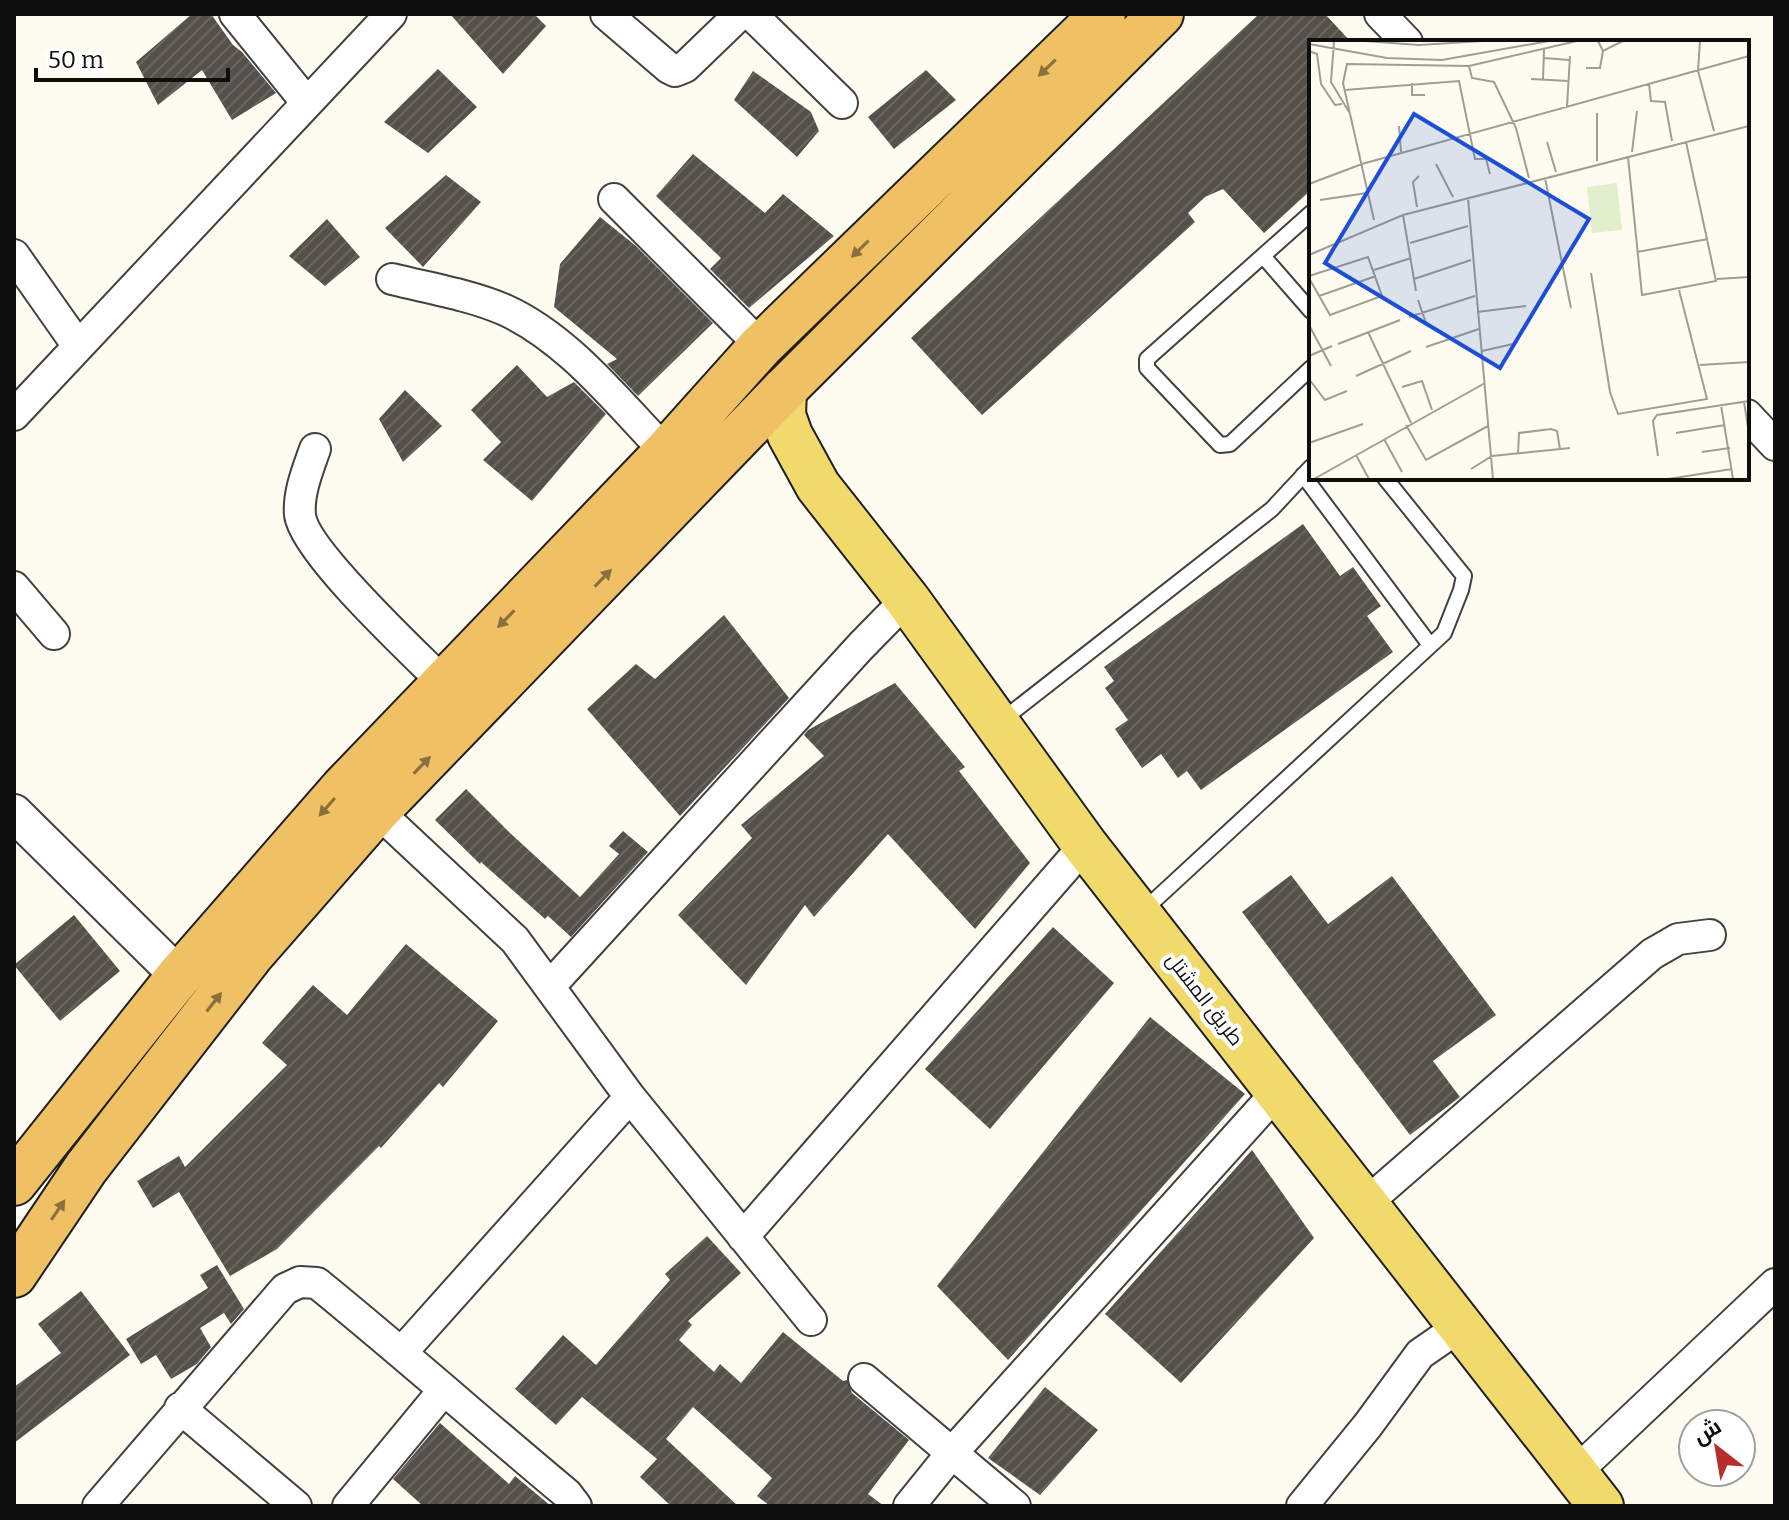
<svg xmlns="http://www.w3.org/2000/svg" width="1789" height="1520" font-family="Bitter,Cairo,serif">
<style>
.building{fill:url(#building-hatch)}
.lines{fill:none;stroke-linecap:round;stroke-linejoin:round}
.service-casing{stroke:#414141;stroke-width:18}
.minor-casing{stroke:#414141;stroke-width:34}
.tertiary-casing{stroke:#414141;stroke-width:40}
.primary-casing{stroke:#1f1f1f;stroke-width:48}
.trunk-casing{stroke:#1f1f1f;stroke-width:48}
.service{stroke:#fff;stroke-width:14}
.minor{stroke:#fff;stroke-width:30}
.tertiary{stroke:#fff;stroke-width:36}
.primary{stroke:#f2d96c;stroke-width:44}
.trunk{stroke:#f0c065;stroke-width:44}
.oneway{fill:#8a703e}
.labels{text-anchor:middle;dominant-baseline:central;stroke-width:8;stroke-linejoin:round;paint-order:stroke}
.street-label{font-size:20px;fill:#0e0e0e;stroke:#fff}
.inset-road{fill:none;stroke:#9e9d96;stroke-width:2}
.view{fill:#1d4ed8;fill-opacity:0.15;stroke:#1d4ed8;stroke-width:4}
.inset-edge{fill:none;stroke:#0e0e0e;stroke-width:4}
</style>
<defs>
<pattern id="building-hatch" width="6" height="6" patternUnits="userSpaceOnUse" patternTransform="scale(2)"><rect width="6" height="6" fill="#56504b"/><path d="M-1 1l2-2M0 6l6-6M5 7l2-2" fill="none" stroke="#696561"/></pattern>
</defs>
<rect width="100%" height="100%" fill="#fefcf0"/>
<!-- building -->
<path class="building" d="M 192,14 L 211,14 L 233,45 L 242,52 L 276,93 L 232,120 L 202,70 L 158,105 L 136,62 Z
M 450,14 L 534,14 L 546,26 L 503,74 Z
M 1259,14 L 1325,14 L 1351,42 L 1311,42 L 1311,190 L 1264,233 L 1223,189 L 1205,197 L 1188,213 L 1195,222 L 982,415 L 911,338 Z
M 438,69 L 477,107 L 428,153 L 384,122 Z
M 926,70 L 956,100 L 894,149 L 868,117 Z
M 753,71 L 811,112 L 819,131 L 797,157 L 734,100 Z
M 693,154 L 765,213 L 783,194 L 834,236 L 749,308 L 710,269 L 721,258 L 656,196 Z
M 446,175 L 481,202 L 423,267 L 385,228 Z
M 600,217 L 636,246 L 713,323 L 638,396 L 607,364 L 617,359 L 554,307 L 560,264 Z
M 327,219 L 360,257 L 325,286 L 289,256 Z
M 517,365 L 547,397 L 574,382 L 606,414 L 532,501 L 483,460 L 501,442 L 471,410 Z
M 405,390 L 442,426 L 403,462 L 379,419 Z
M 1303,524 L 1340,576 L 1353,567 L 1381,606 L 1367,616 L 1393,652 L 1201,790 L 1187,771 L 1178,778 L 1161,754 L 1142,768 L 1115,729 L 1128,720 L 1105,688 L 1114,681 L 1104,667 Z
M 724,615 L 789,698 L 680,816 L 587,709 L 636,664 L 655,679 Z
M 895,683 L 965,767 L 959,771 L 1030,863 L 975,929 L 888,834 L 814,917 L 805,905 L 746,985 L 678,915 L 752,838 L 741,825 L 824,756 L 804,735 L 808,730 Z
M 466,789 L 510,833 L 580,897 L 619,854 L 609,846 L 623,831 L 648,852 L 571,937 L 548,916 L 545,919 L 481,862 L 480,864 L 435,820 Z
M 1291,875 L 1328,924 L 1392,876 L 1496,1015 L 1433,1061 L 1460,1097 L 1410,1135 L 1242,912 Z
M 74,915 L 120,971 L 60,1021 L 14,965 Z
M 1053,927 L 1114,983 L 990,1129 L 925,1069 Z
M 406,944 L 498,1021 L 443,1087 L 439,1083 L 381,1148 L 379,1146 L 277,1249 L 230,1276 L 179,1192 L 153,1208 L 137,1181 L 179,1156 L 185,1167 L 287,1065 L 262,1043 L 313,985 L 347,1015 Z
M 1150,1017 L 1245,1094 L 1008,1360 L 937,1286 Z
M 1252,1150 L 1314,1238 L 1181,1383 L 1105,1314 Z
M 707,1236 L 741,1273 L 688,1321 L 692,1325 L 679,1340 L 714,1372 L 720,1364 L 741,1383 L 783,1332 L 843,1381 L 847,1380 L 852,1393 L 909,1440 L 868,1494 L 884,1506 L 770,1506 L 757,1496 L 772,1478 L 693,1407 L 666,1439 L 738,1506 L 671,1506 L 640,1477 L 657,1459 L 582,1397 L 556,1425 L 515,1389 L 563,1335 L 596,1365 L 670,1280 L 665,1274 Z
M 217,1265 L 244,1309 L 231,1324 L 224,1313 L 200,1328 L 211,1347 L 197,1364 L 171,1379 L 156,1355 L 141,1364 L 126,1339 L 208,1288 L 200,1275 Z
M 81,1291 L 130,1355 L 14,1443 L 14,1387 L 61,1353 L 38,1324 Z
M 1045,1387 L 1098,1430 L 1040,1495 L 988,1458 Z
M 440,1423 L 509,1484 L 515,1476 L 551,1506 L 423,1506 L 393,1479 Z"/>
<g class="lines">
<defs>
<path id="service" d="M 1311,213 L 1147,359 L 1147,368 L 1220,445 L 1230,444 L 1311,368
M 1263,256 L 1311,311
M 1303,475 L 1430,645
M 1001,721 L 1272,509 L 1311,467
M 1143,911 L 1444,633 L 1461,590 L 1464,576 L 1385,478"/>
<path id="minor" d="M 235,14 L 307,103
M 606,14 L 669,68 L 675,71 L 685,67 L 740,14
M 751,14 L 842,103
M 1380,14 L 1407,42
M 614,199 L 761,346
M 14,255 L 78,346
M 392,279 C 428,288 471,295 505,310 C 569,339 618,403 666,452
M 14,415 L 391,14
M 1747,415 L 1775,445
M 315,449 C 308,469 298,493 300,515 C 304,551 415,654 444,683
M 14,587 L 54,634
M 377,811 L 515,940 L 630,1097 L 811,1320
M 550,986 L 861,646 L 907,599
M 1364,1205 L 1652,954 L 1678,939 L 1710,935
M 743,1237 L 1085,845
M 402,1352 L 630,1097
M 864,1379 L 1015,1506
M 180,1408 L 296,1506
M 1575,1473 L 1775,1284
M 98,1506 L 285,1289 L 300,1282 L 317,1283 C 402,1352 483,1424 567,1494 L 576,1506
M 348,1506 L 443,1391
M 909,1506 L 951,1454 L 1277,1092
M 1302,1506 L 1368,1425 L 1420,1354 L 1459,1327"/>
<path id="tertiary" d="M 14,813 L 179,976"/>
<path id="primary" d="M 784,390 L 783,415 L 790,435 L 818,486 L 907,599 L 1085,845 L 1601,1506"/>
<path id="trunk" d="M 14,1183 L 179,976 L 343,788 L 666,452 L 761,346 L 1103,14
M 14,1275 L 86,1168 L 252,954 L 377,811 L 784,390 L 1161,14"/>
</defs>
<!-- service casing -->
<use href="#service" class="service-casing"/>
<!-- minor casing -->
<use href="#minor" class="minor-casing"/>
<!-- tertiary casing -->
<use href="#tertiary" class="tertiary-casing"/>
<!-- primary casing -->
<use href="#primary" class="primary-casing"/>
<!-- trunk casing -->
<use href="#trunk" class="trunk-casing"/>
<!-- service -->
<use href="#service" class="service"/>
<!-- minor -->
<use href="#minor" class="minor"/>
<!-- tertiary -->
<use href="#tertiary" class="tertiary"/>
<!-- primary -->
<use href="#primary" class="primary"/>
<!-- trunk -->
<use href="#trunk" class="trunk"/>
</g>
<!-- one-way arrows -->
<defs><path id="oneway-solid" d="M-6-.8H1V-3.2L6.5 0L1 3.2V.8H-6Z" transform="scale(2)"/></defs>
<g class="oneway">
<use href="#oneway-solid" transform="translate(1047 68) rotate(136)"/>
<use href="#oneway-solid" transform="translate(860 249) rotate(136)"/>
<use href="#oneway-solid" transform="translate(603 578) rotate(-46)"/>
<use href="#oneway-solid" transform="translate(506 619) rotate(134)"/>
<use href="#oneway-solid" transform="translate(422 765) rotate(-46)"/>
<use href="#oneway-solid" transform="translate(327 807) rotate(131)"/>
<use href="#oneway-solid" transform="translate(214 1002) rotate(-52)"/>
<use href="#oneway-solid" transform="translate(58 1210) rotate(-56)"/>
</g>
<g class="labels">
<!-- street labels -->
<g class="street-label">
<text transform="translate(1205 999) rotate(52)">طريق المشتل</text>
</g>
</g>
<!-- overview -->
<g transform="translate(1309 40)">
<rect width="440" height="440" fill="#fefcf0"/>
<path d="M 308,143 L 313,190 L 283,193 L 278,147 Z" fill="#e1efcc"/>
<path class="inset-road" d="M 25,1 L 22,42 L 40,72M 56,1 L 110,5 L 174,1M 289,1 L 294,11 L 314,1M 391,1 L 389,31 L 405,91M 0,4 L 78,18 L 133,20 L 240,1M 0,11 L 8,14 L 12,44 L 26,65 L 33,64M 235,18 L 260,20M 160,26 L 163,38 L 185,42 L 207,88 L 220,138M 277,28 L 291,28 L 294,11M 222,39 L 260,41M 234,40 L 235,9M 103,43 L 103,55 L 116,55M 340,44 L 342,61 L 356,62 L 363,101M 36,50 L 150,41 L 166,119 L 177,119 L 181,134M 258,67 L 261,16M 288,73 L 288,121M 90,86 L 92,112M 238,102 L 247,132M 323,112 L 328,71M 319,117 L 333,255 L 407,241 L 377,102M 127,124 L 144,157M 236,138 L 262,268M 0,144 L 53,124 L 440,16M 159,158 L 184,439M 11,160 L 58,153M 108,167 L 104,142 L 110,136M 94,175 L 107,251M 65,180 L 34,43 L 38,24 L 160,26 L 268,1M 101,203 L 159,186M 328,212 L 399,199M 0,215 L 94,175 L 440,86M 65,230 L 102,218M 282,233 L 301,352 L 309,374 L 398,359 L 370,250M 0,236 L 59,217 L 73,256 L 21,275 L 0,238M 105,239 L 162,220M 408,239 L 440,237M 10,256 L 67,236M 109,260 L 118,286M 168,272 L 217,266M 100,277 L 166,256M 0,285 L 22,326M 59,292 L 102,383M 29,304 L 91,280M 117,307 L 170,289M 173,311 L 204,304M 0,316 L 23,306M 391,325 L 440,322M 47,336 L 102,311M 0,339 L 16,360 L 38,351M 93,347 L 113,341 L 123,370M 435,362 L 440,393M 412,365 L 424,439M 97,385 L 117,420 L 179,386M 367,393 L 416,385M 75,399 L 93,432M 0,403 L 54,384M 393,412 L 421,408M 209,414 L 210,393 L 242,389 L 248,391 L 251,409M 47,415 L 60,439M 349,416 L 344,381 L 348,375 L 440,361M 162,429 L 183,416 L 261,408M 5,439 L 176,343M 359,439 L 423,429"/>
<path class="view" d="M 105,74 L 280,179 L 191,328 L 16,223 Z"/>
<rect width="440" height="440" class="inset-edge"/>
</g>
<!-- border -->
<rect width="1789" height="1520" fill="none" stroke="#0e0e0e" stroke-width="32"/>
<!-- north arrow -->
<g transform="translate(1717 1448) rotate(329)"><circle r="38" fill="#ffffff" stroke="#9f9f9f" stroke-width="2"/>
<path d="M0-6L14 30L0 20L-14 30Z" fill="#b82d2c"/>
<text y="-12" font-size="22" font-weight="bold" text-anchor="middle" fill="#0e0e0e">ش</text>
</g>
<!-- scale -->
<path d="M36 68v12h192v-12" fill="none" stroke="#0e0e0e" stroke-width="4"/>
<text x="48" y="68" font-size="24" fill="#0e0e0e" stroke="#ffffff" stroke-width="6" paint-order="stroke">50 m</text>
</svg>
